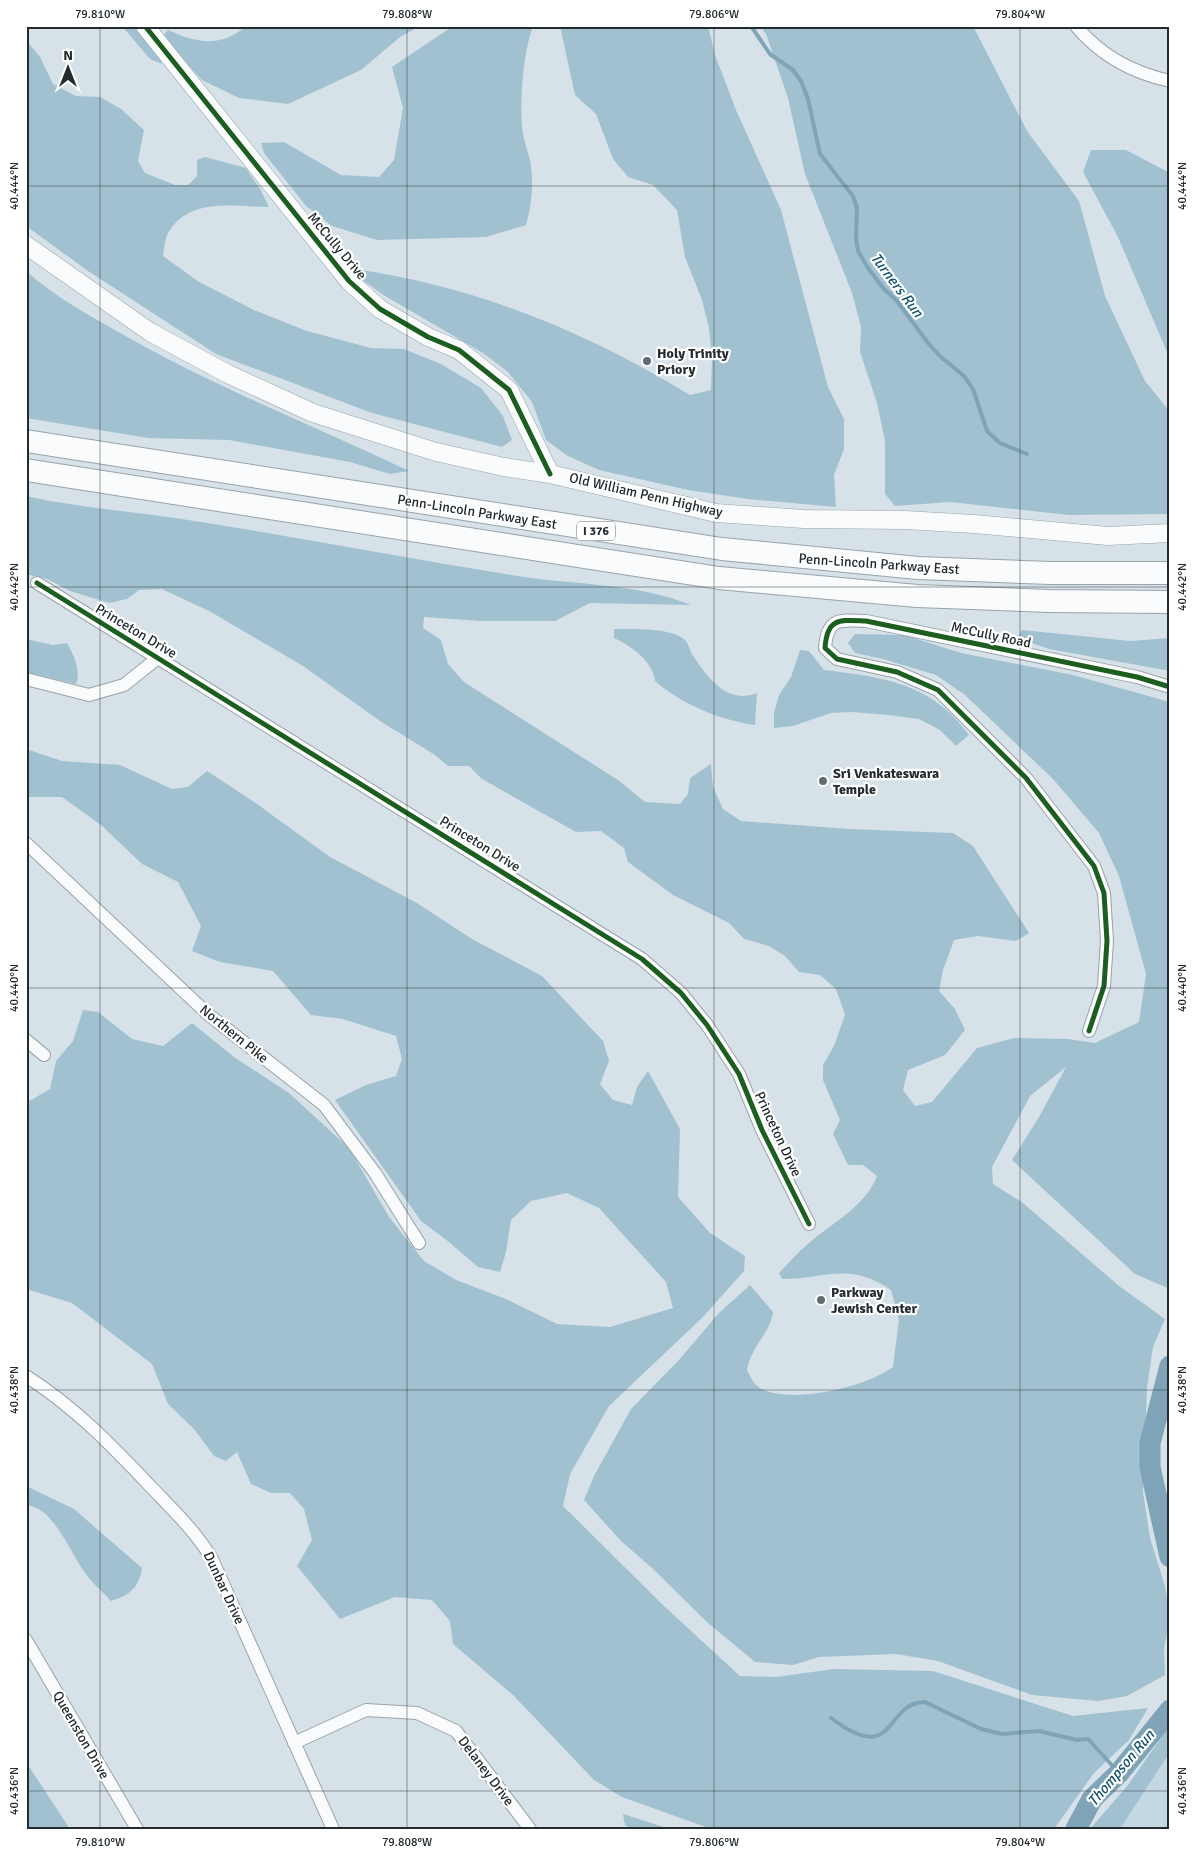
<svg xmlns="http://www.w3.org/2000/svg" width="1196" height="1855" font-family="Signika,sans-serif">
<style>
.built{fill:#c3d8e3}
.forest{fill:#a1c1d1}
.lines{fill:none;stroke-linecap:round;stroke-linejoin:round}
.stream{stroke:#7fa4b7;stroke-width:4}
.river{stroke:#7fa4b7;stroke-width:21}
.street-casing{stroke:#9aa3a8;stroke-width:14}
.secondary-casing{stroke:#9aa3a8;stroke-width:19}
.highway-casing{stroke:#9aa3a8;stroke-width:24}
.street{stroke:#f9fbfc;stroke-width:12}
.secondary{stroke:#f9fbfc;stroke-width:18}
.highway{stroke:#f9fbfc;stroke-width:22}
.rail{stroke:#ced2d4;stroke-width:4;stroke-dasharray:6 6;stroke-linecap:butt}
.cycleway-casing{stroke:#fff;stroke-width:8}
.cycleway{stroke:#1b5e20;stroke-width:5}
.ticks{fill:none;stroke:#232b2f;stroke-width:1;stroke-opacity:0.45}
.poi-dot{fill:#626b70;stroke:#fff;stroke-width:2}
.labels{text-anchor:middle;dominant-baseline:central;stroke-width:4.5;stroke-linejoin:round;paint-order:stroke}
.shield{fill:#fff;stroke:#656b6d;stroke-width:1}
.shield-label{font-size:12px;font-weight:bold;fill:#232b2f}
.street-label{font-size:14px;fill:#232b2f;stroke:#fff}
.poi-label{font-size:14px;font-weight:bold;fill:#232b2f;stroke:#fff;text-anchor:start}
.water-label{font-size:15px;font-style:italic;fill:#14536d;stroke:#fff}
.neatline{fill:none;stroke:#232b2f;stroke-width:2}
.ticks-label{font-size:12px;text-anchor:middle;fill:#232b2f}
</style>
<rect width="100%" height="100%" fill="#d6e2e8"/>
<!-- built -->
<path class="built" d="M 1170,1752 L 1170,1829 L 1120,1829 Z"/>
<!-- forest -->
<path class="forest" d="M 122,26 L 134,26 L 156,48 L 162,64 L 150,59 Z
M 246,26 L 420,26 L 400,37 L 361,70 L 288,104 L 239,98 L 202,80 L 162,37 L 168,30 C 196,43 221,48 246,26 Z
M 453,26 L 533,26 C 523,53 520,97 522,126 C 523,138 527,149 530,160 C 534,182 532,204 526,225 L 486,237 L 377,240 L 332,226 L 306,206 L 264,153 L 261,143 L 284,142 L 341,175 L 379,177 L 394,160 L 403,108 L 392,67 Z
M 560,26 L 708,26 L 715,55 L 736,110 L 781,210 L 828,387 L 844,419 L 844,449 L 834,475 L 836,507 L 748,499 L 688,490 L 599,470 L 568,456 L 546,440 L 532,402 L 508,372 L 483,353 L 385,296 L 361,279 L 355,269 C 477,287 585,331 690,395 L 711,390 L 712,359 L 709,328 L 702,300 L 685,257 L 677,210 L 653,185 L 628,177 L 613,159 L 596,114 L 575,95 Z
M 760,26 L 973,26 L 1027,131 L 1079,201 L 1105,296 L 1145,381 L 1170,412 L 1170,514 L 1069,515 L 950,502 L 895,506 L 885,494 L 885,441 L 877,403 L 860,352 L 861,327 L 852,293 L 805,174 L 788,98 L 766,34 Z
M 26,40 L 40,57 L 53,84 L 76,96 L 100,97 L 121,109 L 144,130 L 138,161 L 145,173 L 175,185 L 188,185 L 197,176 L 197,160 L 205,157 L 246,168 L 260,189 L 269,207 C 236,207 192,197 170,230 C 165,236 164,249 163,256 L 199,282 L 254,310 L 307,331 L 371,348 L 404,349 L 441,364 L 481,388 L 503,416 L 512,440 L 502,447 L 372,413 L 216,354 L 88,271 L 26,226 Z
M 1091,150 L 1126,150 L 1170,173 L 1170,359 L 1118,237 L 1083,172 Z
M 26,271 C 53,295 83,312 115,330 C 209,385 311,424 409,471 L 390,474 L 350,462 L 229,440 L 148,438 L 26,418 Z
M 26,496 C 84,509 143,512 201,522 C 307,539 412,559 517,576 C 575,585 637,583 691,605 L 590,603 L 555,621 L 480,621 L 424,617 L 423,628 L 441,640 L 448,664 L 464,682 L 618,780 L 645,802 L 680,804 L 688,794 L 690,778 L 711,764 L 713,787 L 723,809 L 741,821 L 849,829 L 953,833 L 973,846 L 1029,933 L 1016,941 L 978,936 L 954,940 L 943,970 L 939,991 L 955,1009 L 965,1030 L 945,1055 L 908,1070 L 903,1090 L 915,1106 L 932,1102 L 977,1048 L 1014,1038 L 1068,1039 L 1095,1043 L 1139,1022 L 1146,974 L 1119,876 L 1099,833 L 1053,779 L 965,695 L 936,675 L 883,659 L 855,653 L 848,643 L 855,634 L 904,635 L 961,653 L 1073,675 L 1170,702 L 1170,1289 L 1135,1274 L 1012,1160 L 1039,1117 L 1066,1067 L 1030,1096 L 992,1167 L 993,1184 L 1023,1203 L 1119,1286 L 1165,1319 L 1153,1347 L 1147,1388 L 1143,1492 L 1150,1538 L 1165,1586 L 1170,1619 L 1164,1648 L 1165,1675 L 1127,1696 L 1098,1701 L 1032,1695 L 938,1661 L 896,1654 L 819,1657 L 793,1665 L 755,1662 L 708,1623 L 652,1568 L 621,1541 L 584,1500 L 594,1476 L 631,1409 L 678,1361 L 719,1313 L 750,1285 L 773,1312 C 770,1334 751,1346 747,1370 C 749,1374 753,1382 757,1386 C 785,1407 867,1387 893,1367 L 899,1320 L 891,1290 C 848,1261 827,1279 782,1279 L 779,1273 C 789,1263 798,1252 809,1243 C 833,1222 865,1207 877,1176 L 863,1165 L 848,1165 L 833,1134 L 840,1120 L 823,1080 L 823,1065 L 834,1046 L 845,1015 L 836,989 L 820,975 L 799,972 L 785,956 L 769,946 L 744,939 L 729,923 L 673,895 L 628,862 L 624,848 L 601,831 L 576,832 L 482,779 L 469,766 L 448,766 L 435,755 L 380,721 L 303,666 L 211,612 L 162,589 L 139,590 L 127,599 L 109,603 L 70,591 L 47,579 L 26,574 Z
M 614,629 C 631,629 672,627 685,640 C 689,644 690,652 694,657 C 708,679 729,705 757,693 L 755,725 C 719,720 682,704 655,681 C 653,661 631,646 614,638 Z
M 1022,630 L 1130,641 L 1170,638 L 1170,671 L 1049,649 L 1017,638 Z
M 26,639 L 53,645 L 67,643 C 74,655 81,671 76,684 L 26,672 Z
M 800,650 L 809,651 L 824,670 C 883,677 932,683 969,735 L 956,746 L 940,730 L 919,719 L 888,715 L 851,712 L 831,713 L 793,726 L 774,728 L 774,713 L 779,695 L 791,677 Z
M 26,749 L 62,761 L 120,765 L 172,789 L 188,787 L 207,771 L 257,804 L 330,857 L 417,903 L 472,939 L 542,976 L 603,1041 L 609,1061 L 600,1084 L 613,1100 L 632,1105 L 637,1087 L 648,1071 L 680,1129 L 678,1197 L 710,1233 L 745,1256 L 744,1271 L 702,1318 L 609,1406 L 570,1474 L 563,1506 L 664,1606 L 740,1676 L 776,1677 L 834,1669 L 933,1671 L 1073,1716 L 1148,1708 L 1129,1740 L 1094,1773 L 1054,1829 L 711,1829 L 622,1797 L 594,1780 L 513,1695 L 453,1644 L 450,1621 L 432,1600 L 395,1597 L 340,1619 L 297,1566 L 312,1540 L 304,1509 L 290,1493 L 271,1493 L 251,1484 L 237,1452 L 226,1461 L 214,1456 L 194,1429 L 168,1404 L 152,1364 L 72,1303 L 26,1289 L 26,1103 L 50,1089 L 56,1061 L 73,1041 L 83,1010 L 98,1012 L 132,1039 L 163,1046 L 192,1023 L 234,1057 L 289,1093 L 349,1148 L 389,1217 L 424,1261 L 456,1280 L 506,1299 L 557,1324 L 610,1327 L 673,1308 L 666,1282 L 599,1208 L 567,1193 L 531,1201 L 511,1220 L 506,1252 L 500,1272 L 478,1267 L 449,1242 L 421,1221 L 335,1100 L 366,1085 L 396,1076 L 402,1059 L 396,1036 L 343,1019 L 311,1015 L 273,971 L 220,962 L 192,951 L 201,926 L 178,882 L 142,864 L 101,825 L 62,797 L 26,797 Z
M 26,1486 L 74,1509 L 142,1568 C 139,1588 130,1595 111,1601 C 102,1591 90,1581 83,1570 C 69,1550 53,1507 26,1505 Z
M 1170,1725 L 1170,1752 L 1120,1829 L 1090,1829 L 1128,1785 Z
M 26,1762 L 70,1829 L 26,1829 Z
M 623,1814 L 670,1829 L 631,1829 L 625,1825 Z"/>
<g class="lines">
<!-- stream -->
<path class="stream" d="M 751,26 L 770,54 L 793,70 L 801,81 L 808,99 L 820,154 L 853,196 L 857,208 L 856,238 L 858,251 L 868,268 L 883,288 L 897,301 L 928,343 L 941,357 L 964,376 L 973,389 L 987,431 L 1000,443 L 1027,454
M 831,1718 C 897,1768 884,1702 925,1702 L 981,1729 L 1002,1734 L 1039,1731 L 1077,1740 L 1088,1739 L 1119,1773"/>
<!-- river -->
<path class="river" d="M 1170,1366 L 1150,1443 L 1150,1467 L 1170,1557
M 1076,1829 L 1092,1799 L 1119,1773 L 1170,1710"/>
<defs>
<path id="street" d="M 1076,26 C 1100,55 1133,73 1170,81
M 37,583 L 642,959 L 681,993 L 707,1025 L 739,1074 L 762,1130 L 809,1224
M 26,679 L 89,695 L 124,685 L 159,657
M 26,843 L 209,1015 L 324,1105 L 375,1173 L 419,1243
M 1089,1031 L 1104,986 L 1107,941 L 1104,893 L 1094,866 L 1026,778 L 938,690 L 897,672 L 837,659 L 825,648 C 827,617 840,620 866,621 L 1137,677 L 1170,687
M 26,1040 L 44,1055
M 26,1376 C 76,1408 112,1446 152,1488 C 174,1511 196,1532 212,1559 L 333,1829
M 26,1640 L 137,1829
M 294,1743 L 366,1710 L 417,1713 L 456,1731 L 530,1829"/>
<path id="secondary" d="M 145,26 L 349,281 L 380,309 L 428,337 L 459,350 L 509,390 L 550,474
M 26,245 L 150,332 L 228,374 L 313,413 L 436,452 L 504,467 L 550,474 L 716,513 L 804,519 L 905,520 L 974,524 L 1108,536 L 1170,533"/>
<path id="highway" d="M 26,441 L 722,549 L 918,568 L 1050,573 L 1170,573
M 26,470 L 719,578 L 917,596 L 1049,601 L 1170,602"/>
</defs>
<!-- street casing -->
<use href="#street" class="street-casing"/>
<!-- secondary casing -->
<use href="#secondary" class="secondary-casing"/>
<!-- highway casing -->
<use href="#highway" class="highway-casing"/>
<!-- street -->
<use href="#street" class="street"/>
<!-- secondary -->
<use href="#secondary" class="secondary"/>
<!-- highway -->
<use href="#highway" class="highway"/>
<!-- rail -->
<path class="rail" d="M 1164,1829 L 1170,1818"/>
<defs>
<path id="cycleway" d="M 145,26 L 349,281 L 380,309 L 428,337 L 459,350 L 509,390 L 550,474
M 37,583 L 642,959 L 681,993 L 707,1025 L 739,1074 L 762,1130 L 809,1224
M 1089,1031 L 1104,986 L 1107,941 L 1104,893 L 1094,866 L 1026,778 L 938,690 L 897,672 L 837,659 L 825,648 C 827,617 840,620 866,621 L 1137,677 L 1170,687"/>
</defs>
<!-- cycleway casing -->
<use href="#cycleway" class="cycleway-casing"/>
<!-- cycleway -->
<use href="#cycleway" class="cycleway"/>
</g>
<!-- ticks -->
<path class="ticks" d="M 100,26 L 100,1829M 407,26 L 407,1829M 714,26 L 714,1829M 1020,26 L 1020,1829M 26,186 L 1170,186M 26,587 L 1170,587M 26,988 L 1170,988M 26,1390 L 1170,1390M 26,1791 L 1170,1791"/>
<!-- markers -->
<g class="poi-dot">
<circle cx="647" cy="361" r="5"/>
<circle cx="823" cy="781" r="5"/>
<circle cx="821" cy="1300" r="5"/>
</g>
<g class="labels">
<!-- shield labels -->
<rect class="shield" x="577" y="521.5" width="38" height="19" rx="4"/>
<g class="shield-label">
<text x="596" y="531">I 376</text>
</g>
<!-- street labels -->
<g class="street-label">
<text transform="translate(337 246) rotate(50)">McCully Drive</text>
<text transform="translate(646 495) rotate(13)">Old William Penn Highway</text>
<text transform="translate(477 512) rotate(9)">Penn-Lincoln Parkway East</text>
<text transform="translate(879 564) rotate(4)">Penn-Lincoln Parkway East</text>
<text transform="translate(136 631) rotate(31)">Princeton Drive</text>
<text transform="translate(991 635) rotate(12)">McCully Road</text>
<text transform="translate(480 844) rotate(32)">Princeton Drive</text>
<text transform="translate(234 1034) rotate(39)">Northern Pike</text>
<text transform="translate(778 1134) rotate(65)">Princeton Drive</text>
<text transform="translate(224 1588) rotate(65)">Dunbar Drive</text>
<text transform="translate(81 1735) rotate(60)">Queenston Drive</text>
<text transform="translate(486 1771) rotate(53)">Delaney Drive</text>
</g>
<!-- poi labels -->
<g class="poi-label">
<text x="657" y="353">Holy Trinity<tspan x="657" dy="16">Priory</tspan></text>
<text x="833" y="773">Sri Venkateswara<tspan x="833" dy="16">Temple</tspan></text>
<text x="831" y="1292">Parkway<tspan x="831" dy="16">Jewish Center</tspan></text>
</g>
<!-- water labels -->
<g class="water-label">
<text transform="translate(897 285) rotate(53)">Turners Run</text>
<text transform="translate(1121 1768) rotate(-50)">Thompson Run</text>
</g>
</g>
<!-- border -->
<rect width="1196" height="1855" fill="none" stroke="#ffffff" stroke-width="55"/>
<!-- north arrow -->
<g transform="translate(68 68)" stroke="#ffffff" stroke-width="4" paint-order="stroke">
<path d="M0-4L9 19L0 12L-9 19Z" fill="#232b2f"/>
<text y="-8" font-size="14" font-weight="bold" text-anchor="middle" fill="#232b2f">N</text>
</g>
<rect x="28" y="28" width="1140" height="1800" class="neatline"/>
<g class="ticks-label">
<text x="100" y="18">79.810°W</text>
<text x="407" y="18">79.808°W</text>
<text x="714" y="18">79.806°W</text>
<text x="1020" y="18">79.804°W</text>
<text transform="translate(14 186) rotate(-90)" y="4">40.444°N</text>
<text transform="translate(1182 186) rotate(-90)" y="4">40.444°N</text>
<text transform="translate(14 587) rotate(-90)" y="4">40.442°N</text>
<text transform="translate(1182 587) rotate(-90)" y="4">40.442°N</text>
<text transform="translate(14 988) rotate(-90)" y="4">40.440°N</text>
<text transform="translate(1182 988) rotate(-90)" y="4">40.440°N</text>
<text transform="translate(14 1390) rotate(-90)" y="4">40.438°N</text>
<text transform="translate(1182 1390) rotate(-90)" y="4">40.438°N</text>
<text transform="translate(14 1791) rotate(-90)" y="4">40.436°N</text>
<text transform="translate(1182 1791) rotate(-90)" y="4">40.436°N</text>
<text x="100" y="1846">79.810°W</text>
<text x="407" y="1846">79.808°W</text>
<text x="714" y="1846">79.806°W</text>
<text x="1020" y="1846">79.804°W</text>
</g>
</svg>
